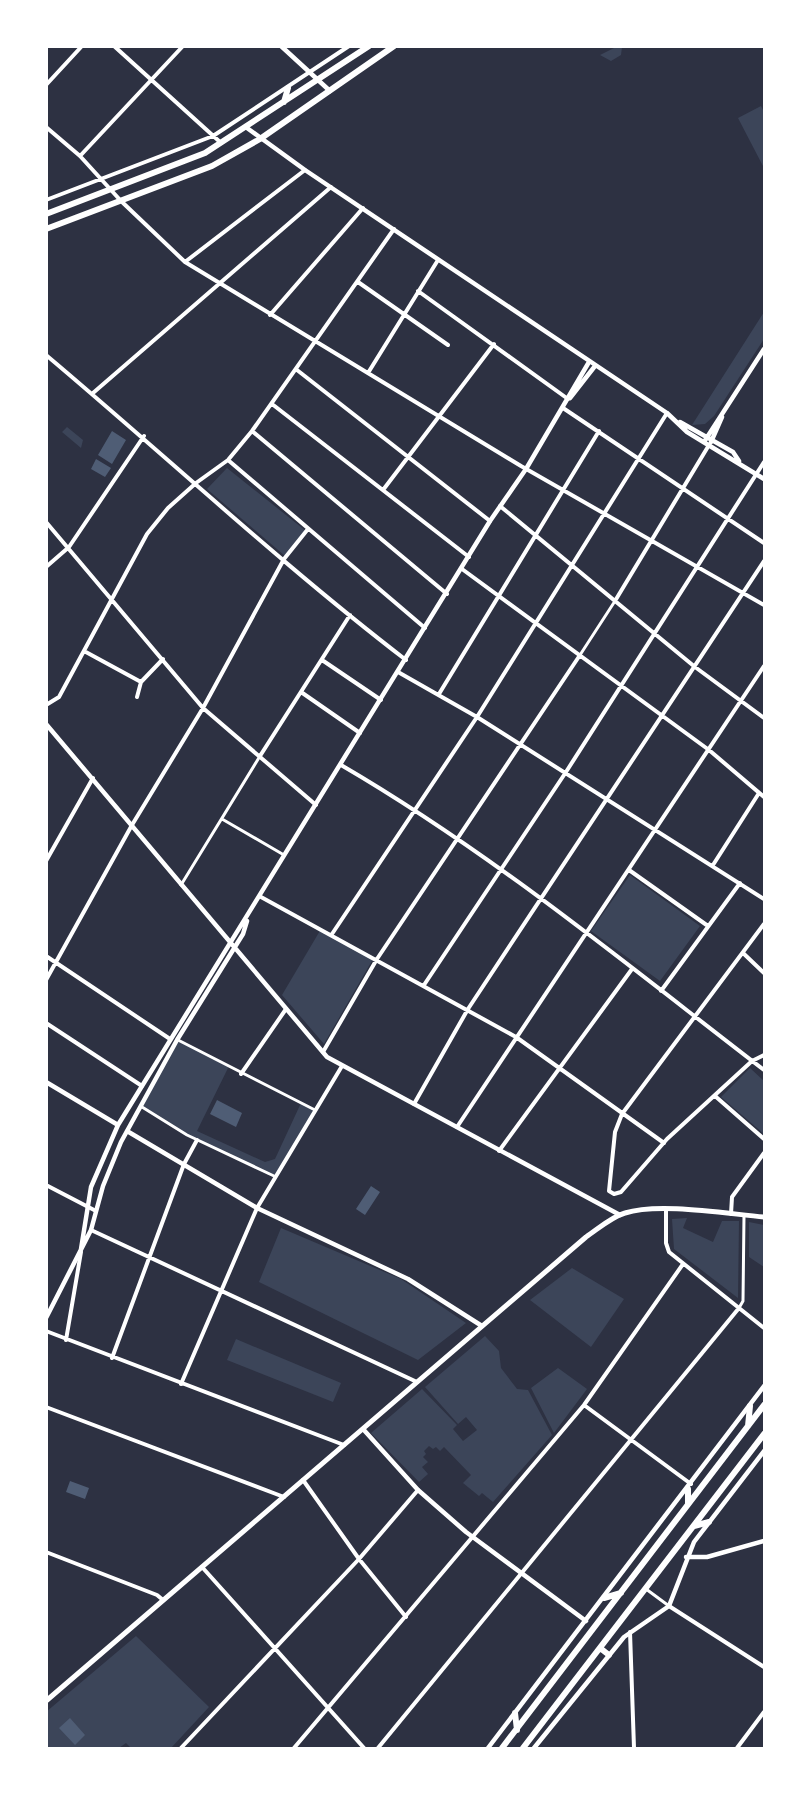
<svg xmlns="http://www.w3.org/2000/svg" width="811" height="1795" font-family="'Fira Sans',sans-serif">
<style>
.green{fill:#3c4559}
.water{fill:#4f5d75}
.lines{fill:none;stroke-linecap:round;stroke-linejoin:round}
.pedestrian{stroke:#fff;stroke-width:3}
.minor{stroke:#fff;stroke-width:4}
.tertiary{stroke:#fff;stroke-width:4.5}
.secondary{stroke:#fff;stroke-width:5}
.primary{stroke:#fff;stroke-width:6}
</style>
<rect width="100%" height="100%" fill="#2d3142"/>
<!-- green -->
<path class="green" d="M 618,46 L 622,47 L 621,55 L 611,61 L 600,55 Z
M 761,106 L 764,112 L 764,168 L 738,118 Z
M 764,312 L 764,339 L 714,416 L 705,424 L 692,425 Z
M 67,427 L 83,440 L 81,448 L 62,432 Z
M 227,468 L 306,531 L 285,556 L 207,489 Z
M 630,875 L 700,926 L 660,981 L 591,931 Z
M 321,929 L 373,959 L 324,1044 L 282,995 Z
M 177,1040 L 229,1066 L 197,1131 L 265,1162 L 275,1159 L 301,1103 L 315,1110 L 274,1176 L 197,1140 L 142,1107 Z
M 750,1068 L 764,1081 L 764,1134 L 721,1097 Z
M 687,1218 L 683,1228 L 713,1242 L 722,1221 L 739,1221 L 738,1298 L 674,1249 L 672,1219 Z
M 749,1222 L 764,1225 L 764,1267 L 749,1257 Z
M 281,1228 L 401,1279 L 466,1323 L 418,1360 L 259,1282 Z
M 572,1268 L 624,1299 L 591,1347 L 530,1300 Z
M 485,1336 L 499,1351 L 501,1368 L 517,1389 L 528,1390 L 552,1435 L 493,1502 L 482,1493 L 479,1496 L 463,1483 L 471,1475 L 444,1447 L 440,1451 L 436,1447 L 433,1449 L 429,1446 L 424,1451 L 426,1454 L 423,1457 L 428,1462 L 422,1467 L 428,1474 L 419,1482 L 371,1433 L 422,1389 L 457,1425 L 453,1429 L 463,1441 L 477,1430 L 466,1417 L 458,1424 L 425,1387 Z
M 236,1339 L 341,1383 L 333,1402 L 227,1360 Z
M 558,1368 L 587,1389 L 554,1433 L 531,1388 Z
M 136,1636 L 209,1707 L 171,1748 L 131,1748 L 126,1743 L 119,1748 L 47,1748 L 46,1712 Z"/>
<!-- water -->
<path class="water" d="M 112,431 L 126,440 L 112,464 L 98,455 Z
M 96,459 L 111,468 L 105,477 L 91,469 Z
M 217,1100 L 242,1113 L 236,1127 L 210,1114 Z
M 371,1186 L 380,1192 L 365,1215 L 356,1209 Z
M 70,1481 L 89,1488 L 85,1499 L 66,1492 Z
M 70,1718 L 85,1735 L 75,1745 L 59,1728 Z"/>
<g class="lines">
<!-- pedestrian -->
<path class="pedestrian" d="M 580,655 L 615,601
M 222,819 L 284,855
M 181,885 L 260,756
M 178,1040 L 315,1110
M 142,1107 L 187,1135 L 274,1176
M 739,1308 L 743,1301 L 744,1216
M 646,1589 L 669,1606"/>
<!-- minor -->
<path class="minor" d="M 114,46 L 220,142
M 46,85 L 82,46
M 46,127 L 80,156 L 121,201 L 185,262 L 521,466 L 764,605
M 80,156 L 183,46
M 46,200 L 213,136 L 349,46
M 185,262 L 305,170
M 358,282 L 448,345
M 418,291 L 568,399
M 270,315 L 363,208
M 46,355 C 166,456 281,564 406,660
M 297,370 L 490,521
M 368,373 L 438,260
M 93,393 L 331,187
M 272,404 L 469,557
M 563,408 L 764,543
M 252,431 L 447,594
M 228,460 L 425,628
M 383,490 L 494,344
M 500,506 L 695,667 L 764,718
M 46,522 L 203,708 L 316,805
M 46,567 L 69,547 L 144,436
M 462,569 L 709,750 L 764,797
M 615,601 L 709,445
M 84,651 L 141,682
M 322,660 L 381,700
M 398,672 L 477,717 L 764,899
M 301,692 L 360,733
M 439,694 L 599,431
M 137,697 L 141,682 L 163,659
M 46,705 L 59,697 L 147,534 L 168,508 L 196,483 L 228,460 L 252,431 L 394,229
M 260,756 L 350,615
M 341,765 C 492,853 626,964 764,1070
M 46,861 L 93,778
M 713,865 L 759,793
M 629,870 L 708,926
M 261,897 L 516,1037 L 664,1143
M 764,924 L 622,1114 L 615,1132 L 609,1191 L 614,1194 L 621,1192 L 667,1139 L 752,1061 L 764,1055
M 332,934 L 477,717 L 667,413
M 743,953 L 764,973
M 46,956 L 170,1039
M 46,980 L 132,825 L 203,708 L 284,559 L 308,529
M 424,985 L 566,772 L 764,462
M 661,991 L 740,883
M 46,1023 L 142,1086
M 323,1052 L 377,959 L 580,655
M 241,1074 L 286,1009
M 715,1096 L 764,1139
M 414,1104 L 468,1009 L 764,561
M 457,1127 L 764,666
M 499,1151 L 632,969
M 46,1185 L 96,1211
M 666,1210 L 666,1243 L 669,1252 L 764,1328
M 731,1214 L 732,1197 L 764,1153
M 91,1230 L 417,1382
M 46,1331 L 344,1445
M 66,1340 L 81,1252
M 112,1358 L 184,1164 L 197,1140
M 181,1384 L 257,1208 L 342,1066
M 584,1405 L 691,1484
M 46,1407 L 284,1497
M 303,1480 L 359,1559 L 406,1617
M 46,1552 L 157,1595 L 163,1600
M 202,1567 L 364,1748
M 669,1606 L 764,1667
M 630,1632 L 634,1748
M 181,1748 L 359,1559 L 418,1490
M 294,1748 L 584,1405 L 683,1264
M 378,1748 L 739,1308
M 737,1748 L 764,1712"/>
<!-- tertiary -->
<path class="tertiary" d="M 281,46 L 330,91
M 247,128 L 305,170 L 667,413 L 687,432 L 764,479
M 570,398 L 595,366
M 680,422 L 733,452 L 739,461
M 704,442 L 764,349
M 711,442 L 722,417
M 46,724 L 327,1057 L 620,1215
M 46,1082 L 118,1125
M 127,1131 L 257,1208 L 408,1279 L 482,1326
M 81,1249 L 91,1187 L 118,1125 L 490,521 L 526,469 L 589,362
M 46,1318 L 91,1230 L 103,1186 L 121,1142 L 177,1040 L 243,934 L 247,921
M 363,1429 L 418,1490 L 466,1532 L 586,1621
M 686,1557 L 707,1557 L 764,1541
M 488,1748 L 764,1386
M 534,1748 L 624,1637 L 669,1606 L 694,1542 L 764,1451"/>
<!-- secondary -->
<path class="secondary" d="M 46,1701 L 586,1237 C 598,1229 611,1217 625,1213 C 659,1202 728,1214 764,1217"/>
<!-- primary -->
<path class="primary" d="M 284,102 L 288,88
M 46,214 L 205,153 L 369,46
M 46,229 L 212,166 L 260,139 L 394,46
M 748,1426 L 750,1406
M 688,1489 L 688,1504
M 694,1526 L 709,1522
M 604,1598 L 621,1593
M 600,1648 L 609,1655
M 515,1713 L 517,1730
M 502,1748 L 764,1405
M 523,1748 L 764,1434"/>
</g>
<!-- border -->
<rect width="811" height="1795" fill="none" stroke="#ffffff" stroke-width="96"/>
</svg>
